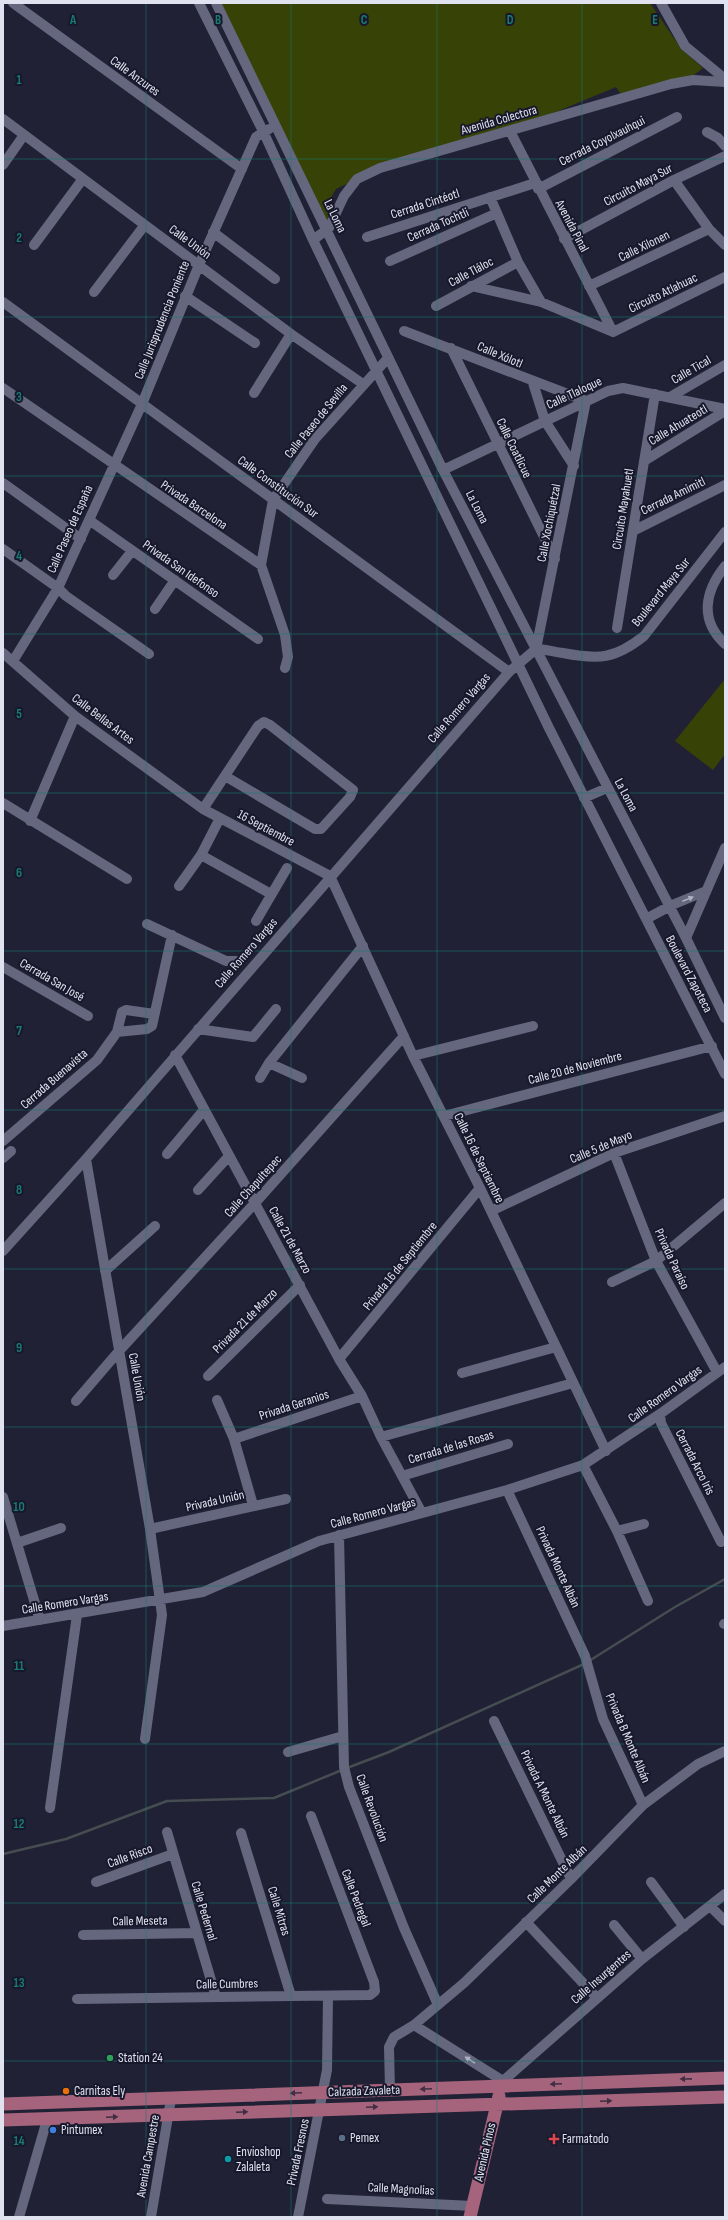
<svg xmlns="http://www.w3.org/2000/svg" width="728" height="2220" font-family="'Sofia Sans Condensed',sans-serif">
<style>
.green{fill:#364206}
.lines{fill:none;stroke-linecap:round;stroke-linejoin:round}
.stream{stroke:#454d51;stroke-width:2.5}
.minor{stroke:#65677e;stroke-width:10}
.major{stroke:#a5637c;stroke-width:13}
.oneway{fill:#afb1c2}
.oneway2{fill:#422e43}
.grid{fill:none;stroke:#197b74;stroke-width:1;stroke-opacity:0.55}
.leisure-dot{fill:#2e9e5b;stroke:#17182b;stroke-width:1.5}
.food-dot{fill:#e8710a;stroke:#17182b;stroke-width:1.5}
.shop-dot{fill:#3f7fe0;stroke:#17182b;stroke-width:1.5}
.service-dot{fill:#5c6f8a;stroke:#17182b;stroke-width:1.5}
.health-dot{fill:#e0444e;stroke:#17182b;stroke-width:1.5}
.culture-dot{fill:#0f9aa8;stroke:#17182b;stroke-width:1.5}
.labels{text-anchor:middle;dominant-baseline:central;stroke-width:4;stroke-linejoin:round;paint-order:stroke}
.street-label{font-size:13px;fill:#e0e2ef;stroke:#17182b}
.poi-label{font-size:13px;fill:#e0e2ef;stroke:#17182b;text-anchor:start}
.grid-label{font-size:13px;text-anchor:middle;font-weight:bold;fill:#197b74;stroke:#17182b;stroke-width:4;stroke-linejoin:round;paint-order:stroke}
</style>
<rect width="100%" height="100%" fill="#202135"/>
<!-- green -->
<path class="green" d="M 215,3 L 650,3 L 682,50 L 703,68 L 690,78 L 622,96 L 616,87 L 510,131 L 380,168 L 336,189 L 330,199 L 327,230 Z
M 725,679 L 725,754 L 713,770 L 675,741 Z"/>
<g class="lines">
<!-- stream -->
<path class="stream" d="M 589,1661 L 675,1607 L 725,1579
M 347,1768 L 389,1752 L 584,1664
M 3,1854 L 66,1839 L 167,1801 L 274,1798 L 342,1770"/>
<!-- minor -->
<path class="minor" d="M 13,3 L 242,169
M 199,3 L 263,131 L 313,240 L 549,728 L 725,1074
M 216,3 L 443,470 L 686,938 L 725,1018
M 661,3 L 685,46 L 725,79
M 3,119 L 291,334 L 363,384
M 510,131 L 613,332
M 707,132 L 718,138 L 725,146
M 3,165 L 24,135
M 674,180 L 709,229 L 725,245
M 538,189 L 677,117
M 490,197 L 518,262 L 541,302
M 213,232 L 275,279
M 367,237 L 535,183
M 564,239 L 674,180 L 725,156
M 313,240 L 329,228 L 344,196 L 357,179 L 380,168 L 671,84 L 693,80 L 725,82
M 34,245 L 82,180
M 390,261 L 497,213
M 471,286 L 541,302 L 613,332
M 589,286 L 709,229
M 94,292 L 144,226
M 185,296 L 255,343
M 3,302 L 509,672 L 536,649
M 436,306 L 518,262
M 404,331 L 586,401 L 536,649
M 613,332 L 725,277
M 451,348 L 555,559
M 533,383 L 545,421 L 574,466
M 3,388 L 261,565
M 254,393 L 291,334
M 670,397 L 725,365
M 644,461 L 725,411
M 443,470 L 608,391 L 623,388 L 725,409
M 3,483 L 81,539
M 89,520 L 258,639
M 633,531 L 725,485
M 3,549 L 58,588 L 66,596 L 149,654
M 725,566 C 705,591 699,620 725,644
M 113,575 L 132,551
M 155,609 L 175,580
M 617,628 L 655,394
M 536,649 C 545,649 554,652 563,653 C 599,660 615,659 644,636 L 725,532
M 3,653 L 75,716 L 203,809 L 330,876
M 13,661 L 58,588 L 142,404 L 199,265 L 256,137 L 269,129
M 285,668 L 288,657 L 285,635 L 261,565 L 273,500 L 315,439 L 388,358
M 584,798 L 607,788
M 3,803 L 127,879
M 203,809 L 258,726 L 264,722 L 270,725 L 353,790 L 350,797 L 321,829 L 315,829 L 225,776
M 30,821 L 75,716
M 201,855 L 271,894
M 330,876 L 413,1056 L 480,1188 L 606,1451
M 179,886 L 201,855 L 220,818
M 646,919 L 672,905 L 706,891
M 256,921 L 287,868
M 147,924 L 226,961 L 237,961
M 686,938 L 725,848
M 3,967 L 88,1016
M 198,1029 L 253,1037 L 276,1009
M 117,1032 L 147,1029 L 152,1026 L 172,935
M 175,1055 L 339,1359 L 362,1396 L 381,1437 L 422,1513
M 413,1056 L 533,1026
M 269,1063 L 302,1078
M 260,1078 L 269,1063 L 363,946
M 444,1116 L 712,1046
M 3,1141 L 97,1060 L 117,1032 L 122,1012 L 126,1010 L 154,1014
M 614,1153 L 656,1261 L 717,1372
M 167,1154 L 203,1111
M 3,1158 L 11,1151
M 86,1159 L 150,1529 L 162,1615 L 145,1739
M 198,1190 L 229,1156
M 491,1211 L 614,1153 L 725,1116
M 3,1251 L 86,1159 L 509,672
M 105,1271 L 155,1226
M 612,1282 L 656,1261 L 725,1203
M 339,1359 L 480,1188
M 462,1373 L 556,1347
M 208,1376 L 300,1285
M 217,1400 L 234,1439 L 253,1505
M 76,1401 L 119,1351 L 255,1203 L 404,1036
M 660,1414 L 661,1423 L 667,1435 L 721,1542
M 381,1437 L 573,1383
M 234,1439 L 362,1396
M 583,1465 L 617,1531 L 644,1524
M 402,1476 L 508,1444
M 507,1490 L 585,1656 L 603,1719 L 643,1805
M 3,1497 L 40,1620
M 150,1529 L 286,1499
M 617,1531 L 648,1601
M 339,1535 L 344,1767 L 349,1787 L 404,1928 L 438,2005
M 17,1543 L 61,1528
M 724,1624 L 725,1624
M 3,1626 L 203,1592 L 319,1541 L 507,1490 L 583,1465 L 660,1414 L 725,1367
M 494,1721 L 571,1879
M 288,1752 L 343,1736
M 50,1808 L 77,1615
M 167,1832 L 216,1997
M 241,1833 L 291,1996
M 96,1882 L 173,1854
M 651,1882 L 684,1927
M 710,1906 L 725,1921
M 526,1922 L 597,1998
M 614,1925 L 642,1959
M 83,1935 L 197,1933
M 77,1999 L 370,1995 L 375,1991 L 374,1982 L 311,1816
M 414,2025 L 503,2081
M 501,2087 L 503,2081 L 642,1959 L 725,1894
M 390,2090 L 389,2047 L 394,2037 L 414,2025 L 464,1983 L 571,1879 L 643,1805 L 698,1764 L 725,1751
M 327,2199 L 473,2206
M 19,2217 L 47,2120
M 151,2217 L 171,2099
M 298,2217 L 327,2070 L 328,1996"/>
<!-- major -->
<path class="major" d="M 3,2104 L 725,2078
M 3,2120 L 725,2097
M 470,2217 L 499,2096"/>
</g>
<!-- one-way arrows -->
<defs><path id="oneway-solid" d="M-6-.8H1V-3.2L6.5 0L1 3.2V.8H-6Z"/></defs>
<g class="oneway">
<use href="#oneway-solid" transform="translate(688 899) rotate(-22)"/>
<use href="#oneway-solid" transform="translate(470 2060) rotate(-148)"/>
</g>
<g class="oneway2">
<use href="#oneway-solid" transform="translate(686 2079) rotate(179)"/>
<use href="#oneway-solid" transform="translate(556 2084) rotate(177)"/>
<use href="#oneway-solid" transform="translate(426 2089) rotate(178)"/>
<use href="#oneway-solid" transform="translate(296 2093) rotate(178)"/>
<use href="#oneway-solid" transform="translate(606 2101) rotate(-2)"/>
<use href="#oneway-solid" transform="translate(372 2107) rotate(-2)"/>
<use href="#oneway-solid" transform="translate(242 2112) rotate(-2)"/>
<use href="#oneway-solid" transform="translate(112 2117) rotate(-2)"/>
</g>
<!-- grid -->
<path class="grid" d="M 146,3 L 146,2217M 291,3 L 291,2217M 437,3 L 437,2217M 582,3 L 582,2217M 3,159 L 725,159M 3,317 L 725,317M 3,476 L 725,476M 3,634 L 725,634M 3,793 L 725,793M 3,951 L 725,951M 3,1110 L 725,1110M 3,1269 L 725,1269M 3,1427 L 725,1427M 3,1586 L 725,1586M 3,1744 L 725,1744M 3,1903 L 725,1903M 3,2061 L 725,2061"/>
<!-- markers -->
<circle class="leisure-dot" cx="110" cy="2058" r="4"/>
<circle class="food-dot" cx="66" cy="2091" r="4"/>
<circle class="shop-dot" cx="53" cy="2130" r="4"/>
<circle class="service-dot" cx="342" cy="2138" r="4"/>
<path class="health-dot" d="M552 2133h4v4h4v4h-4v4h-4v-4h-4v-4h4z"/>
<circle class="culture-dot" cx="228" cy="2159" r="4"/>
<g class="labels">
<!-- street labels -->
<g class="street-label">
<text transform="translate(135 76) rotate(36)">Calle Anzures</text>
<text transform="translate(499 120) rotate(-16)">Avenida Colectora</text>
<text transform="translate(602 141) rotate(-27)">Cerrada Coyolxauhqui</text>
<text transform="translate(638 185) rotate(-28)">Circuito Maya Sur</text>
<text transform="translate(425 204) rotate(-18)">Cerrada Cintéotl</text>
<text transform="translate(335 216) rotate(64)">La Loma</text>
<text transform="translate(438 225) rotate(-24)">Cerrada Tochtli</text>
<text transform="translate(572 226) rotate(62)">Avenida Pinal</text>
<text transform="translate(190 242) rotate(36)">Calle Unión</text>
<text transform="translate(644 246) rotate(-26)">Calle Xilonen</text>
<text transform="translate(471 272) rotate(-28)">Calle Tláloc</text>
<text transform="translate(663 293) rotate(-26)">Circuito Atlahuac</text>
<text transform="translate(162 320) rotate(-68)">Calle Jurisprudencia Poniente</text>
<text transform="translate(500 355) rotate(23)">Calle Xólotl</text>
<text transform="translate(691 370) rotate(-30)">Calle Tical</text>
<text transform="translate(574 393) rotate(-25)">Calle Tlaloque</text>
<text transform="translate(316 421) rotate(-51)">Calle Paseo de Sevilla</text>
<text transform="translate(678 425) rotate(-31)">Calle Ahuateotl</text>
<text transform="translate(514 448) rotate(64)">Calle Coatlicue</text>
<text transform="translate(278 487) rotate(36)">Calle Constitución Sur</text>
<text transform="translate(673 496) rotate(-26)">Cerrada Amimitl</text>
<text transform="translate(194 505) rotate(34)">Privada Barcelona</text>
<text transform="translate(477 507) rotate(63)">La Loma</text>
<text transform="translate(623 509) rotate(-81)">Circuito Mayahuetl</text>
<text transform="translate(549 523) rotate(-79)">Calle Xochiquétzal</text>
<text transform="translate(70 529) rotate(-66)">Calle Paseo de España</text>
<text transform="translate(181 569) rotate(35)">Privada San Idefonso</text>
<text transform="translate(661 592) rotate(-51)">Boulevard Maya Sur</text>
<text transform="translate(459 708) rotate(-49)">Calle Romero Vargas</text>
<text transform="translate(103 719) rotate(37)">Calle Bellas Artes</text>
<text transform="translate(626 795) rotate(62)">La Loma</text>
<text transform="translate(266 828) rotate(28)">16 Septiembre</text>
<text transform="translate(246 953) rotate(-49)">Calle Romero Vargas</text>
<text transform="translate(689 974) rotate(62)">Boulevard Zapoteca</text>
<text transform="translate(52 980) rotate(30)">Cerrada San José</text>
<text transform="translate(575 1068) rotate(-15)">Calle 20 de Noviembre</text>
<text transform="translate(54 1079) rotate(-41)">Cerrada Buenavista</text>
<text transform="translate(601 1147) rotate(-23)">Calle 5 de Mayo</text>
<text transform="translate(479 1158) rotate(64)">Calle 16 de Septiembre</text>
<text transform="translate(253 1186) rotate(-48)">Calle Chapultepec</text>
<text transform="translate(290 1240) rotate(61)">Calle 21 de Marzo</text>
<text transform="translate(672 1259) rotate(65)">Privada Paraíso</text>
<text transform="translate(400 1266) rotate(-51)">Privada 16 de Septiembre</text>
<text transform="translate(245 1321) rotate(-45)">Privada 21 de Marzo</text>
<text transform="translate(137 1377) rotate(80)">Calle Unión</text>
<text transform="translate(665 1394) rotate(-36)">Calle Romero Vargas</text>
<text transform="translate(294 1405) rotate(-18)">Privada Geranios</text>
<text transform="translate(451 1447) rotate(-17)">Cerrada de las Rosas</text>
<text transform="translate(695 1462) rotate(63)">Cerrada Arco Iris</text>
<text transform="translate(215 1501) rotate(-13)">Privada Unión</text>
<text transform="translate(373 1513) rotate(-15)">Calle Romero Vargas</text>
<text transform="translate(558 1567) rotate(65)">Privada Monte Albán</text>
<text transform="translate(65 1603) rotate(-9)">Calle Romero Vargas</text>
<text transform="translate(628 1738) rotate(67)">Privada B Monte Albán</text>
<text transform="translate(545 1794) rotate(64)">Privada A Monte Albán</text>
<text transform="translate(372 1808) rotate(70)">Calle Revolución</text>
<text transform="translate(130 1856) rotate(-20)">Calle Risco</text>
<text transform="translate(557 1874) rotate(-44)">Calle Monte Albán</text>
<text transform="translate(356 1898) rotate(69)">Calle Pedregal</text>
<text transform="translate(204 1911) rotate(73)">Calle Pedernal</text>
<text transform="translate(279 1911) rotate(73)">Calle Mitras</text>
<text transform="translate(140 1921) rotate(-1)">Calle Meseta</text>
<text transform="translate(601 1977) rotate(-41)">Calle Insurgentes</text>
<text transform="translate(227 1984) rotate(-1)">Calle Cumbres</text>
<text transform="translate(364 2091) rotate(-2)">Calzada Zavaleta</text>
<text transform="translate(298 2152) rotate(-78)">Privada Fresnos</text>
<text transform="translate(485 2152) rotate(-77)">Avenida Pinos</text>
<text transform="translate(148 2156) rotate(-80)">Avenida Campestre</text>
<text transform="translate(401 2189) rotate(3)">Calle Magnolias</text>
</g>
<!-- poi labels -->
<g class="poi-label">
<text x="118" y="2058">Station 24</text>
<text x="74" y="2091">Carnitas Ely</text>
<text x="61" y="2130">Pintumex</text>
<text x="350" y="2138">Pemex</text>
<text x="562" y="2139">Farmatodo</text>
<text x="236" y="2152">Envioshop<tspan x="236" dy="15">Zalaleta</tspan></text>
</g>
</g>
<g class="grid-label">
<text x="73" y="24">A</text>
<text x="218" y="24">B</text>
<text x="364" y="24">C</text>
<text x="510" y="24">D</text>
<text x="655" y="24">E</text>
<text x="19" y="84">1</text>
<text x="19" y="242">2</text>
<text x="19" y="401">3</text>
<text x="19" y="560">4</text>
<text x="19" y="718">5</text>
<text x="19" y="877">6</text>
<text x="19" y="1035">7</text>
<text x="19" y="1194">8</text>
<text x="19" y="1352">9</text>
<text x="19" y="1511">10</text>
<text x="19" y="1670">11</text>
<text x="19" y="1828">12</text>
<text x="19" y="1987">13</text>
<text x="19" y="2145">14</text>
</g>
<!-- border -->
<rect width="728" height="2220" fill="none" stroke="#e0e2ef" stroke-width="8"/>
</svg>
